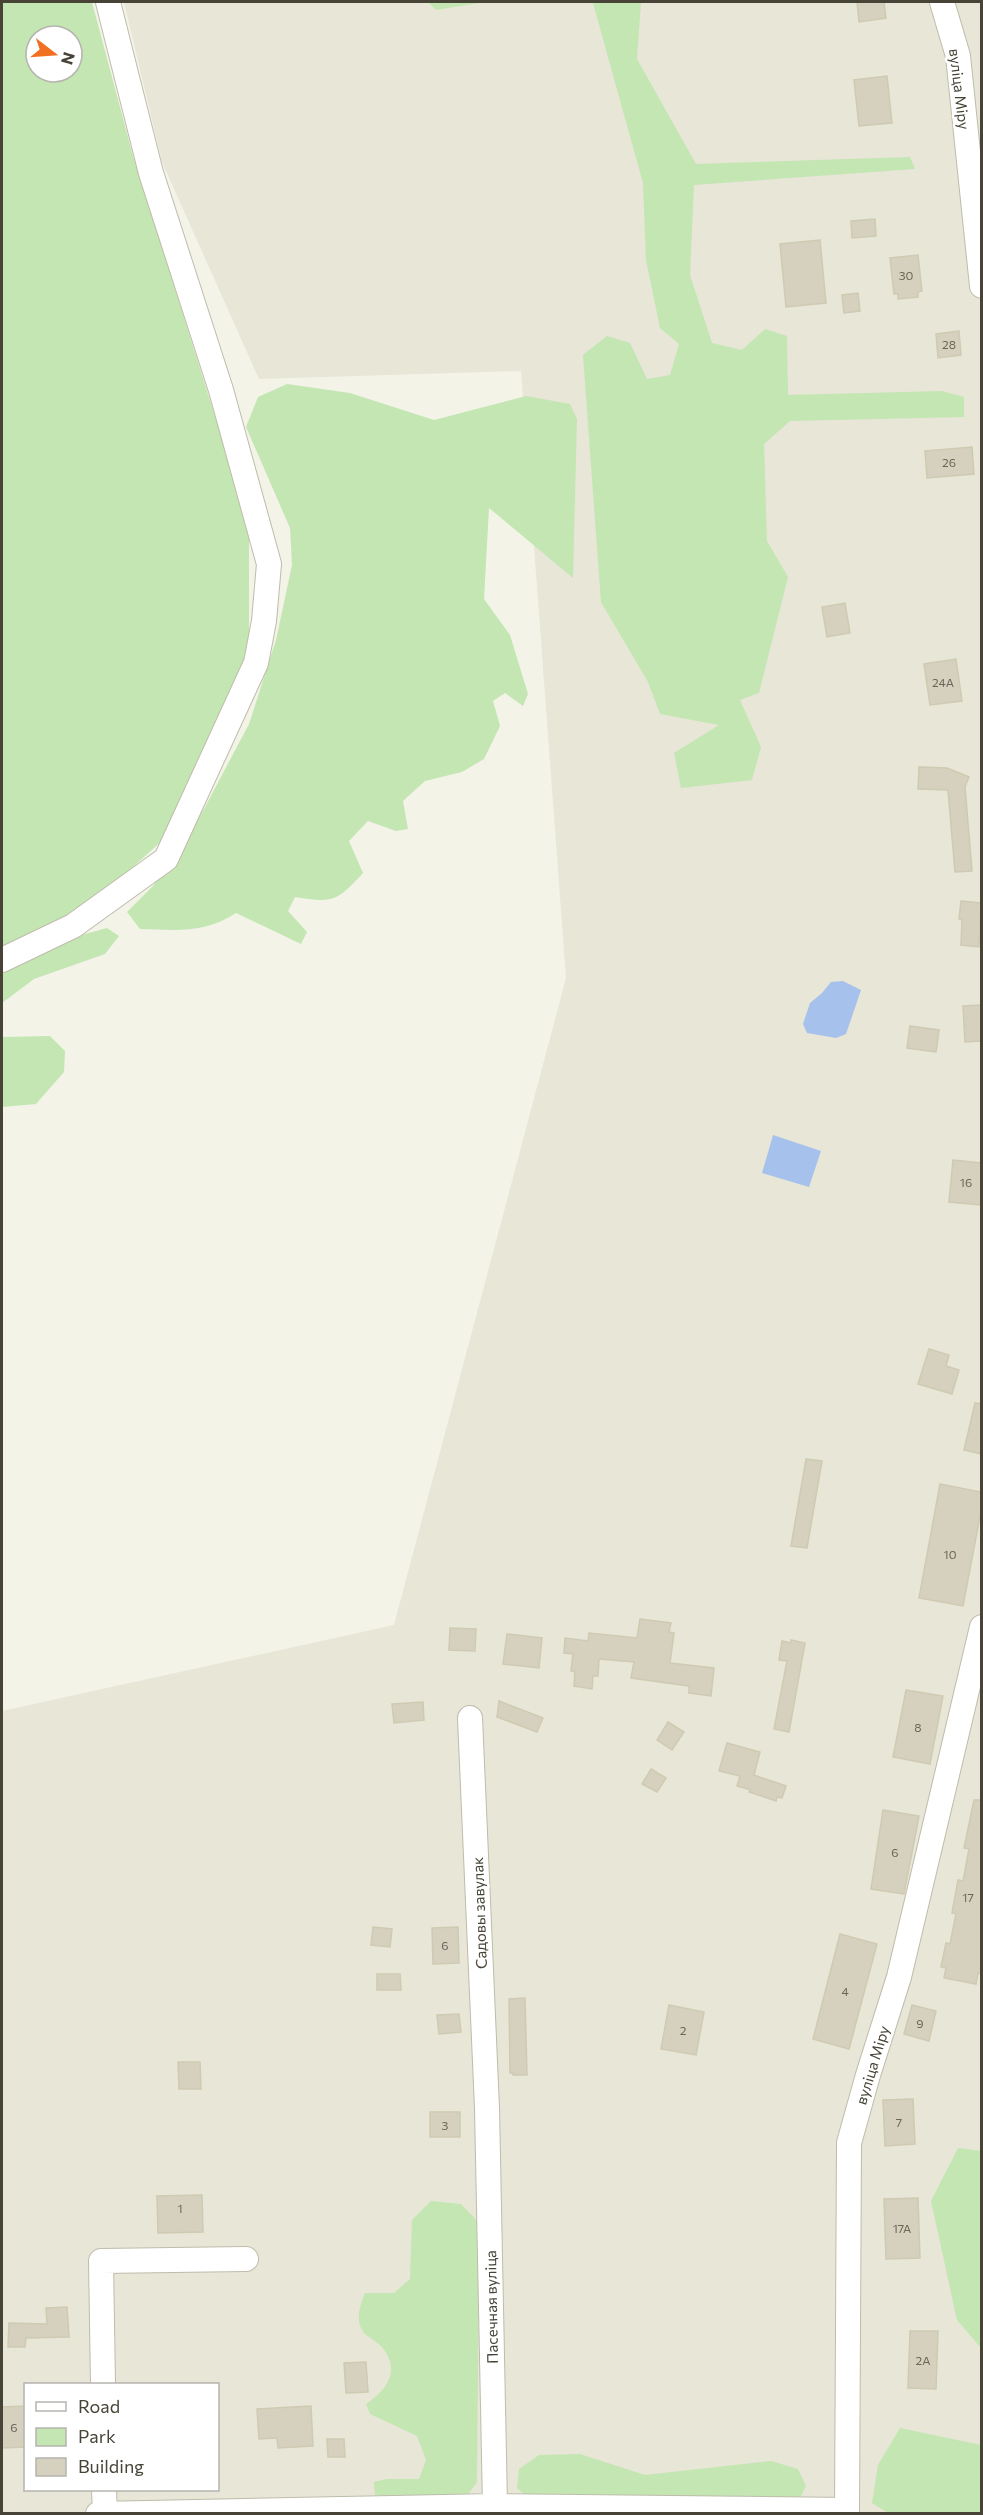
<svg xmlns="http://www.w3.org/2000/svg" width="983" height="2515" font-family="Commissioner,sans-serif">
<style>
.residential{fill:#e7e6d7;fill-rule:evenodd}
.green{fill:#c3e6b3;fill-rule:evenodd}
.water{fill:#a7c1ed}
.building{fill:#d5d1be;stroke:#cfcab2;stroke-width:1.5}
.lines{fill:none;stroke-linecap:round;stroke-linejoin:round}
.street-casing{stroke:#bfbcab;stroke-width:26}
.street{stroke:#fff;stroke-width:24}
.labels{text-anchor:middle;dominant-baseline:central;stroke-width:5;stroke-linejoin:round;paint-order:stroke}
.number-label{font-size:12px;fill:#6a6759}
.street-label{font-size:15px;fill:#474437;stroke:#fff}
</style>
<rect width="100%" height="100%" fill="#f3f3e8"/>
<!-- residential -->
<path class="residential" d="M 124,2 L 981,2 L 981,2513 L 2,2513 L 2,1711 L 394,1625 L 566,978 L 521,371 L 259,379 L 162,162 ZM 26,2384 L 218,2384 L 218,2490 L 26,2490 Z"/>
<!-- green -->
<path class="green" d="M 2,2 L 92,2 L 133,156 L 249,524 L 249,649 L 165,838 L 80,915 L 2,948 ZM 36,36 L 72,36 L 72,72 L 36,72 Z
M 428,2 L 485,2 L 436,10 Z
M 588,2 L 641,2 L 637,59 L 696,164 L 910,157 L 915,169 L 694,185 L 690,275 L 712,343 L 742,350 L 765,329 L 787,336 L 788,395 L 942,391 L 964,397 L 964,417 L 790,421 L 764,444 L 767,541 L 788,577 L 759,693 L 740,700 L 761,747 L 752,780 L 681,788 L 674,753 L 719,725 L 660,714 L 648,682 L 601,602 L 583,355 L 607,336 L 630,343 L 647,379 L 670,375 L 679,344 L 660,328 L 646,260 L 643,183 L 593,3 Z
M 287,384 L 350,393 L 434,420 L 526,396 L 570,404 L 577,419 L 573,578 L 489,508 L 484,599 L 510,635 L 528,694 L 523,706 L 505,693 L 493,701 L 500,726 L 484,759 L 462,772 L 425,781 L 403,801 L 408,829 L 396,831 L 368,821 L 349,841 L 363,873 C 336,902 334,903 295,897 L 288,911 L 307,932 L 301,944 L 236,913 C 204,934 176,930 140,929 L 127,912 L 153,886 L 204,809 L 249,724 L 276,640 L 292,565 L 290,528 L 246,427 L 258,397 Z
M 107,928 L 119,936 L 105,954 L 34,979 L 2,1003 L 2,972 L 63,940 Z
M 50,1036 L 65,1051 L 64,1072 L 36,1104 L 2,1107 L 2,1037 Z
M 958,2148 L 981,2151 L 981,2348 L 957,2320 L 931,2201 Z
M 431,2201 L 461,2204 L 481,2225 L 479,2259 L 477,2482 L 464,2500 L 407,2499 L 375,2495 L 374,2482 L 387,2479 L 419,2479 L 426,2460 L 417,2436 L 370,2414 L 366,2404 C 388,2390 402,2368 380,2345 C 375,2340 365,2336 362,2330 C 355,2318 361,2304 365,2293 L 394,2293 L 410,2279 L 412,2220 Z
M 900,2428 L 981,2445 L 981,2513 L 888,2513 L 872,2503 L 878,2465 Z
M 580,2454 L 645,2475 L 771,2461 L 798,2469 L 806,2486 L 798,2502 L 530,2499 L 517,2488 L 519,2469 L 539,2455 Z"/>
<!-- water -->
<path class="water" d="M 843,981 L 861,990 L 846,1034 L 836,1038 L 807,1033 L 803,1024 L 810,1003 L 822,993 L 831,982 Z
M 773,1135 L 821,1151 L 809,1187 L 762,1173 Z"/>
<!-- building -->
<path class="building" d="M 857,2 L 884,2 L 886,18 L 859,22 Z
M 887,76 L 892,123 L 859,126 L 854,80 Z
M 875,219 L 876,236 L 852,238 L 851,221 Z
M 820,240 L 826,303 L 786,307 L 780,244 Z
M 918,255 L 922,291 L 918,292 L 918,297 L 898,299 L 898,294 L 894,294 L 890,258 Z
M 858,293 L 860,311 L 844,313 L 842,295 Z
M 959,331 L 961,355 L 938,358 L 936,334 Z
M 972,447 L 974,474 L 927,478 L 925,451 Z
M 845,603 L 850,633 L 827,637 L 822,607 Z
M 956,659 L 962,701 L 930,705 L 924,664 Z
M 919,767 L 947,768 L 969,777 L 965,787 L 972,871 L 955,872 L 948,790 L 918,789 Z
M 961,901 L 981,903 L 979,947 L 961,945 L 962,919 L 959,919 Z
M 981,1005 L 981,1041 L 965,1042 L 963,1006 Z
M 910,1026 L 939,1030 L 936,1052 L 907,1048 Z
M 953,1160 L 981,1163 L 981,1205 L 949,1202 Z
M 929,1349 L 949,1355 L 946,1366 L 959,1370 L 952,1394 L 918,1384 Z
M 975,1403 L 981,1404 L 981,1454 L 964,1450 Z
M 806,1459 L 822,1461 L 807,1548 L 791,1546 Z
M 940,1484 L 981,1492 L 981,1511 L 963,1606 L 919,1598 Z
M 640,1619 L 671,1623 L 669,1632 L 674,1633 L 670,1663 L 714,1668 L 711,1696 L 689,1693 L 689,1686 L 631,1678 L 634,1662 L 599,1659 L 598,1676 L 593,1676 L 592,1689 L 574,1686 L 575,1672 L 571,1671 L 573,1654 L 564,1653 L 565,1638 L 588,1641 L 589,1633 L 637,1638 Z
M 450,1628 L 476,1629 L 475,1651 L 449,1650 Z
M 507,1634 L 542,1638 L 539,1668 L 503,1664 Z
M 791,1640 L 805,1643 L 789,1732 L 774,1729 L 787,1661 L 779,1660 L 782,1641 L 791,1643 Z
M 906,1690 L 943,1696 L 930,1764 L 893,1757 Z
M 499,1701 L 543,1718 L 537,1732 L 497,1717 Z
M 423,1702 L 424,1720 L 394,1723 L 392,1704 Z
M 668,1722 L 684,1732 L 672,1750 L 657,1740 Z
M 727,1743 L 760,1752 L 754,1775 L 786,1786 L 782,1798 L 777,1797 L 776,1801 L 749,1792 L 751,1790 L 737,1786 L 740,1776 L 719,1771 Z
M 651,1769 L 666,1778 L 657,1792 L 642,1784 Z
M 974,1800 L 981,1800 L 981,1973 L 978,1973 L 976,1984 L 944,1978 L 946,1968 L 941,1967 L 946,1943 L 950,1944 L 956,1914 L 952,1913 L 958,1880 L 963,1881 L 969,1849 L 964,1848 Z
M 883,1810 L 919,1816 L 904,1894 L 871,1889 Z
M 373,1927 L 392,1929 L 390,1947 L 371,1945 Z
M 458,1927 L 459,1963 L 433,1964 L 432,1928 Z
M 840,1934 L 877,1944 L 849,2049 L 813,2039 Z
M 377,1974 L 400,1974 L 401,1990 L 377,1990 Z
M 525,1998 L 527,2075 L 513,2075 L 513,2073 L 510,2073 L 509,1999 Z
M 669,2005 L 704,2012 L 696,2055 L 661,2049 Z
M 912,2005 L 936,2011 L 929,2041 L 904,2034 Z
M 459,2014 L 461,2032 L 439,2034 L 437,2015 Z
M 178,2062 L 200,2062 L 201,2089 L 179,2089 Z
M 913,2099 L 915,2144 L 885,2146 L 883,2100 Z
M 430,2112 L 460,2112 L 460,2137 L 430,2137 Z
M 202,2195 L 203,2232 L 158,2233 L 157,2196 Z
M 918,2198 L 920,2258 L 886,2259 L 884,2199 Z
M 67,2307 L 69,2337 L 26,2338 L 25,2347 L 8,2347 L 9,2323 L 47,2324 L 46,2308 Z
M 910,2331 L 938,2331 L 936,2389 L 908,2388 Z
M 366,2362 L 368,2392 L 346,2393 L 344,2363 Z
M 26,2406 L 26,2447 L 2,2448 L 2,2407 Z
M 311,2406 L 313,2446 L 278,2448 L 277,2438 L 259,2439 L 257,2409 Z
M 327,2439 L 344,2439 L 345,2457 L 328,2457 Z"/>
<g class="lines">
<defs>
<path id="street" d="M 942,2 L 958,56 L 982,286
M 2,960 L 73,926 L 166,859 L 256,663 L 264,621 L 269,564 L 221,390 L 151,173 L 108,2
M 470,1718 L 487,2108 L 495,2506
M 103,2384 L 101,2261 L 246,2259
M 104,2490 L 105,2513
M 98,2514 L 495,2506 L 847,2510
M 847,2514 L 849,2143 L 868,2075 L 899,1977 L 982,1627"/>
</defs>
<!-- street casing -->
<use href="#street" class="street-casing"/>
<!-- street -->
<use href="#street" class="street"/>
</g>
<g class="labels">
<!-- number labels -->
<g class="number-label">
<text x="906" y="275">30</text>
<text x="949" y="344">28</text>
<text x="949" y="462">26</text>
<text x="943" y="682">24А</text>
<text x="966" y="1182">16</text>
<text x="950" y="1554">10</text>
<text x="918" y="1727">8</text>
<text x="895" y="1852">6</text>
<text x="968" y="1897">17</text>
<text x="445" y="1945">6</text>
<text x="845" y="1991">4</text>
<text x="920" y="2023">9</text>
<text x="683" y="2030">2</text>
<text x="899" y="2122">7</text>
<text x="445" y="2125">3</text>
<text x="180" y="2208">1</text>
<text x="902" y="2228">17А</text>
<text x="923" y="2360">2А</text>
<text x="14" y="2427">6</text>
</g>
<!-- street labels -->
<g class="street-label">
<text transform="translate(960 89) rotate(83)">вуліца Міру</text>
<text transform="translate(479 1913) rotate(-92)">Садовы завулак</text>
<text transform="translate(872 2065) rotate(-73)">вуліца Міру</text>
<text transform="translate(491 2307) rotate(-91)">Пасечная вуліца</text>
</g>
</g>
<!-- border -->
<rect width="983" height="2515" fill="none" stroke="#474437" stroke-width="6"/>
<!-- legend -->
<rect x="24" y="2383" width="195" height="108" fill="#ffffff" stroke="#b5b4af" stroke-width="1.5"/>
<rect x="36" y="2402" width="30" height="9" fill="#ffffff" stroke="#b5b4af" stroke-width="1.5"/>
<text x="78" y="2413" font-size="18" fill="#474437">Road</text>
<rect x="36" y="2428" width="30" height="18" fill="#c3e6b3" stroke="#b5b4af" stroke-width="1.5"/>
<text x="78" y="2443" font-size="18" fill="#474437">Park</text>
<rect x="36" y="2458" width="30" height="18" fill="#d5d1be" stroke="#b5b4af" stroke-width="1.5"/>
<text x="78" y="2473" font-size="18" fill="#474437">Building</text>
<!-- north arrow -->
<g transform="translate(54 54) rotate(107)"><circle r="28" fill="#ffffff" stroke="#b5b4af" stroke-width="1.5"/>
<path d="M0-4.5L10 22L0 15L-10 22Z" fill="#f17022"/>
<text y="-9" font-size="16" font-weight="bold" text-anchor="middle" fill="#474437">N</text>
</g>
</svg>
